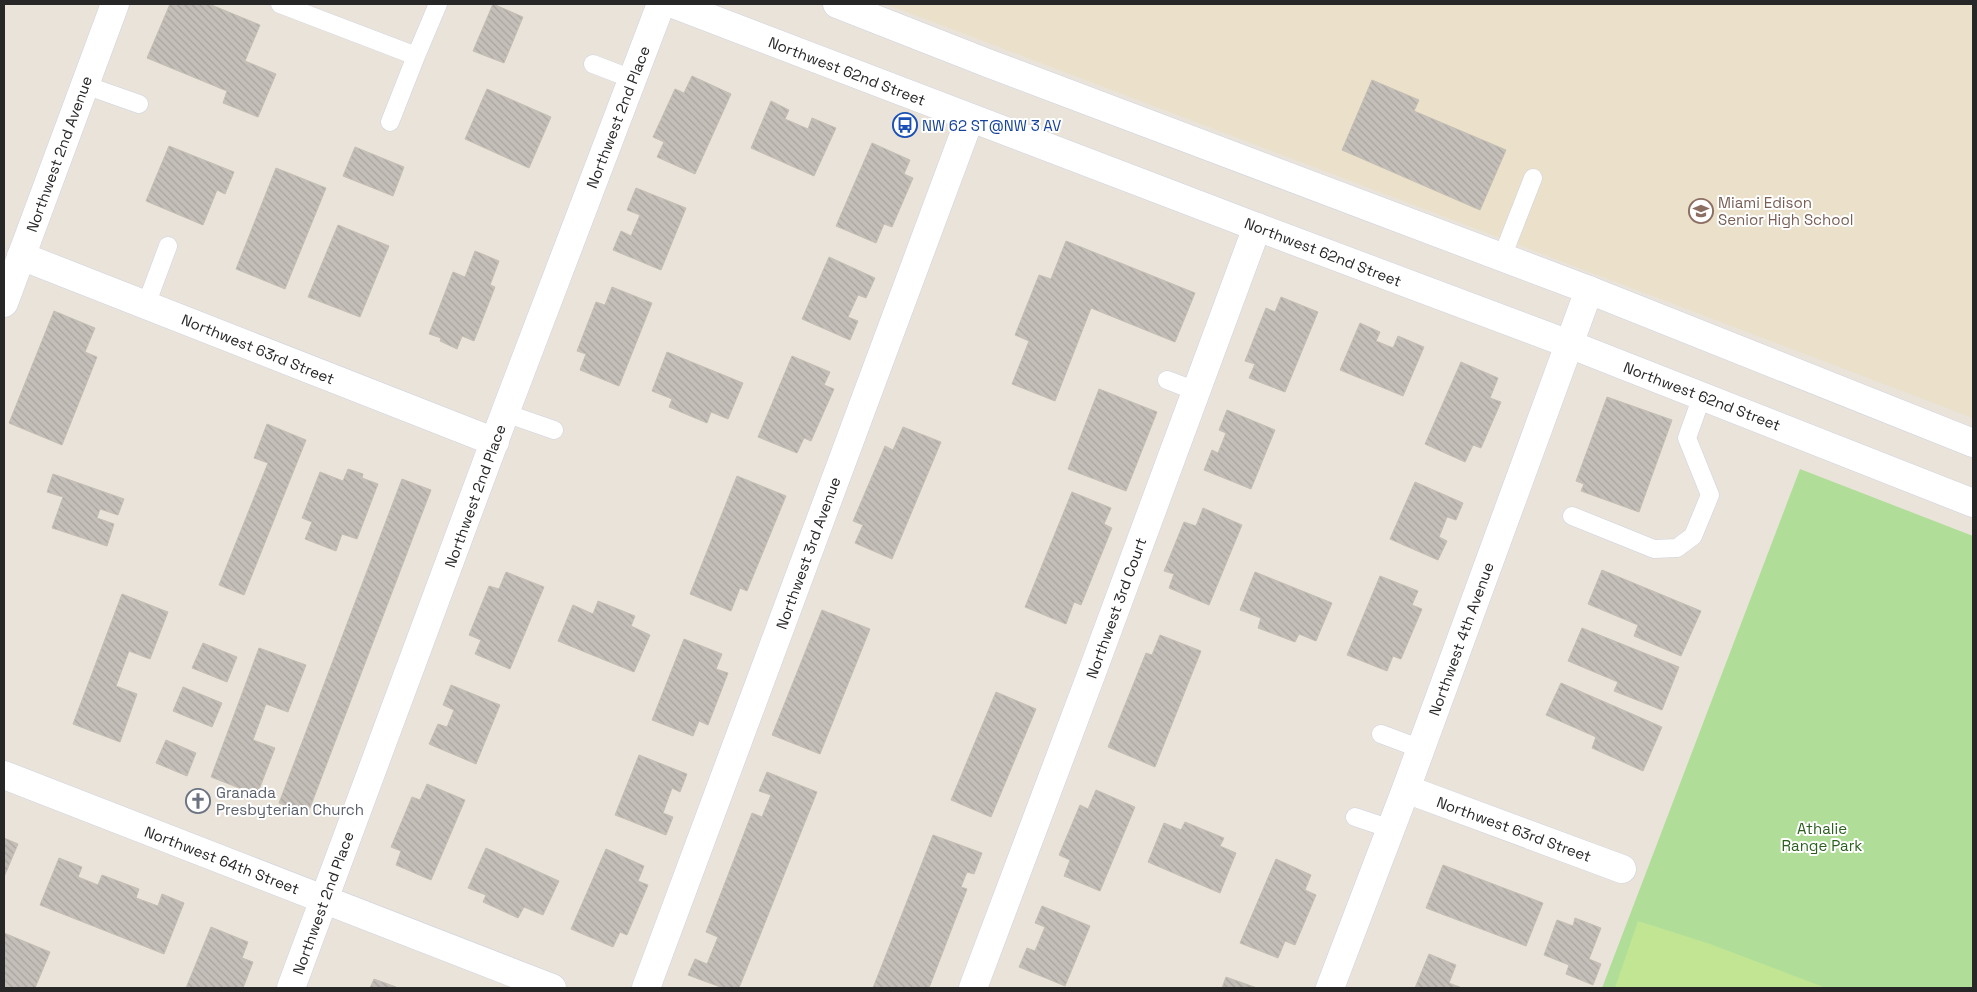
<svg xmlns="http://www.w3.org/2000/svg" width="1977" height="992" font-family="'Space Grotesk',sans-serif">
<style>
.education{fill:#ebe0c9}
.green{fill:#b0de98}
.pitch{fill:#c2e594}
.building{fill:url(#building-back-hatch);stroke:#c4beb4}
.lines{fill:none;stroke-linecap:round;stroke-linejoin:round}
.lane-casing{stroke:#cfd2e0;stroke-width:19}
.street-casing{stroke:#cfd2e0;stroke-width:29}
.secondary-casing{stroke:#cfd2e0;stroke-width:29}
.lane{stroke:#fff;stroke-width:18}
.street{stroke:#fff;stroke-width:28}
.secondary{stroke:#fff;stroke-width:28}
.labels{text-anchor:middle;dominant-baseline:central;stroke-width:4;stroke-linejoin:round;paint-order:stroke}
.street-label{font-size:15px;fill:#272727;stroke:#fff}
.transit-label{font-size:15px;fill:#164399;stroke:#fff;text-anchor:start}
.education-label{font-size:15px;fill:#785e54;stroke:#fff;text-anchor:start}
.worship-label{font-size:15px;fill:#5b616d;stroke:#fff;text-anchor:start}
.park-label{font-size:15px;fill:#2a5f1d;stroke:#fff}
</style>
<defs>
<pattern id="building-back-hatch" width="6" height="6" patternUnits="userSpaceOnUse" patternTransform="scale(1.25)"><rect width="6" height="6" fill="#c5bfb9"/><path d="M-1 5l2 2M0 0l6 6M5-1l2 2" fill="none" stroke="#a9a49f"/></pattern>
</defs>
<rect width="100%" height="100%" fill="#e9e3d9"/>
<!-- education -->
<path class="education" d="M 886,4 L 1973,4 L 1973,418 Z"/>
<!-- green -->
<path class="green" d="M 1800,469 L 1973,536 L 1973,988 L 1602,988 Z"/>
<!-- pitch -->
<path class="pitch" d="M 1638,921 L 1710,944 L 1826,988 L 1615,988 Z"/>
<!-- building -->
<path class="building" d="M 170,4 L 209,4 L 260,25 L 245,61 L 276,74 L 258,117 L 223,103 L 227,91 L 147,58 Z
M 493,4 L 523,17 L 504,63 L 473,51 Z
M 692,76 L 731,94 L 695,174 L 657,157 L 664,142 L 653,137 L 675,89 L 684,93 Z
M 1372,80 L 1419,100 L 1414,111 L 1506,150 L 1480,210 L 1342,150 Z
M 487,89 L 551,117 L 529,168 L 465,139 Z
M 771,101 L 789,110 L 785,119 L 808,129 L 812,118 L 836,128 L 814,176 L 751,148 Z
M 872,143 L 910,160 L 904,174 L 913,178 L 892,227 L 884,224 L 876,243 L 836,226 Z
M 169,146 L 234,172 L 225,194 L 217,190 L 203,225 L 146,201 Z
M 355,147 L 404,167 L 393,196 L 343,176 Z
M 276,168 L 326,188 L 285,289 L 236,269 Z
M 636,188 L 686,208 L 661,270 L 613,250 L 621,231 L 631,236 L 640,215 L 627,210 Z
M 338,225 L 389,246 L 360,317 L 308,297 Z
M 1066,241 L 1195,293 L 1175,342 L 1091,308 L 1055,401 L 1012,384 L 1029,341 L 1015,335 L 1039,275 L 1051,279 Z
M 475,251 L 499,261 L 490,285 L 495,287 L 474,341 L 462,336 L 457,349 L 440,341 L 441,338 L 429,334 L 453,272 L 465,277 Z
M 829,257 L 875,278 L 866,298 L 858,295 L 848,317 L 858,321 L 850,340 L 802,319 Z
M 612,287 L 652,303 L 619,386 L 580,370 L 586,354 L 577,351 L 596,302 L 605,305 Z
M 1281,297 L 1318,312 L 1285,392 L 1249,378 L 1255,364 L 1245,361 L 1266,308 L 1275,312 Z
M 54,311 L 95,328 L 85,352 L 97,357 L 62,445 L 9,423 Z
M 1360,323 L 1380,332 L 1376,341 L 1393,348 L 1398,336 L 1424,347 L 1403,396 L 1340,370 Z
M 667,352 L 743,383 L 728,419 L 711,412 L 707,423 L 669,407 L 672,399 L 652,391 Z
M 792,356 L 830,372 L 824,385 L 834,389 L 811,441 L 804,438 L 797,453 L 758,437 Z
M 1461,362 L 1498,378 L 1490,398 L 1501,402 L 1481,448 L 1473,445 L 1465,462 L 1425,444 Z
M 1099,389 L 1157,412 L 1126,491 L 1068,469 Z
M 1607,397 L 1672,420 L 1639,512 L 1581,491 L 1584,484 L 1576,481 Z
M 1227,410 L 1275,430 L 1251,489 L 1204,470 L 1212,450 L 1218,453 L 1226,433 L 1219,430 Z
M 267,424 L 306,440 L 244,595 L 219,585 L 268,463 L 254,458 Z
M 903,427 L 941,442 L 892,559 L 855,543 L 863,525 L 853,521 L 885,446 L 893,450 Z
M 348,469 L 363,474 L 362,478 L 378,484 L 357,539 L 342,534 L 336,551 L 305,539 L 312,522 L 302,518 L 320,472 L 343,481 Z
M 53,474 L 124,499 L 118,515 L 100,509 L 97,518 L 114,524 L 107,546 L 52,528 L 63,497 L 47,492 Z
M 737,476 L 786,496 L 747,591 L 740,588 L 731,611 L 690,594 Z
M 402,479 L 431,490 L 308,813 L 279,803 Z
M 1415,482 L 1463,503 L 1456,520 L 1447,517 L 1439,537 L 1447,541 L 1438,560 L 1390,539 Z
M 1072,492 L 1111,508 L 1104,524 L 1112,528 L 1081,605 L 1074,602 L 1066,624 L 1025,607 Z
M 1203,508 L 1242,525 L 1209,605 L 1169,588 L 1174,574 L 1164,571 L 1184,522 L 1196,526 Z
M 1602,570 L 1701,611 L 1681,656 L 1634,636 L 1638,625 L 1588,604 Z
M 506,572 L 544,587 L 510,669 L 475,654 L 481,640 L 469,635 L 489,586 L 499,589 Z
M 1255,572 L 1332,603 L 1316,641 L 1299,634 L 1295,642 L 1258,628 L 1261,618 L 1240,610 Z
M 1380,576 L 1418,591 L 1412,605 L 1422,609 L 1401,659 L 1393,656 L 1387,671 L 1347,655 Z
M 122,594 L 168,612 L 150,659 L 129,651 L 116,686 L 137,694 L 120,742 L 73,724 Z
M 598,601 L 635,616 L 631,626 L 650,635 L 634,672 L 558,641 L 573,605 L 593,614 Z
M 822,610 L 870,629 L 820,754 L 772,735 Z
M 1582,628 L 1679,667 L 1662,710 L 1614,691 L 1618,682 L 1568,661 Z
M 1160,635 L 1201,651 L 1155,767 L 1108,747 L 1146,653 L 1152,655 Z
M 684,639 L 722,654 L 716,669 L 728,673 L 708,725 L 699,721 L 693,736 L 652,720 Z
M 203,643 L 237,657 L 227,682 L 192,668 Z
M 259,648 L 306,665 L 288,712 L 266,704 L 253,740 L 275,748 L 257,795 L 211,777 Z
M 1561,683 L 1662,727 L 1643,771 L 1592,748 L 1596,737 L 1546,715 Z
M 451,685 L 500,705 L 476,764 L 429,744 L 438,724 L 447,727 L 454,710 L 443,705 Z
M 183,687 L 222,703 L 212,727 L 173,711 Z
M 996,692 L 1036,709 L 991,817 L 951,800 Z
M 166,740 L 196,753 L 187,776 L 156,763 Z
M 639,755 L 687,774 L 680,792 L 672,788 L 663,813 L 673,817 L 666,835 L 615,815 Z
M 767,772 L 817,792 L 739,988 L 723,988 L 688,975 L 695,959 L 707,964 L 718,937 L 706,932 L 752,813 L 762,817 L 771,795 L 759,791 Z
M 427,784 L 465,800 L 431,880 L 396,865 L 401,851 L 391,847 L 412,797 L 420,800 Z
M 1096,790 L 1135,807 L 1100,891 L 1064,876 L 1070,860 L 1059,855 L 1080,805 L 1088,809 Z
M 1185,822 L 1224,838 L 1220,846 L 1236,853 L 1220,893 L 1148,862 L 1164,823 L 1181,830 Z
M 933,835 L 982,853 L 974,874 L 967,872 L 961,887 L 967,889 L 929,988 L 873,988 Z
M 4,838 L 18,844 L 4,877 Z
M 486,848 L 559,881 L 543,915 L 524,907 L 518,918 L 483,902 L 486,895 L 468,888 Z
M 606,849 L 644,866 L 638,881 L 648,885 L 627,935 L 620,932 L 613,947 L 571,929 Z
M 59,858 L 82,867 L 78,877 L 98,885 L 102,875 L 139,889 L 136,898 L 158,906 L 162,894 L 184,903 L 164,954 L 40,905 Z
M 1276,859 L 1311,875 L 1305,890 L 1316,895 L 1295,945 L 1285,941 L 1278,958 L 1240,943 Z
M 1443,865 L 1543,903 L 1526,946 L 1426,908 Z
M 1042,906 L 1090,926 L 1065,986 L 1019,967 L 1027,948 L 1035,951 L 1045,927 L 1035,923 Z
M 1575,918 L 1601,928 L 1589,959 L 1601,964 L 1593,985 L 1566,974 L 1569,965 L 1544,955 L 1557,920 L 1573,926 Z
M 211,927 L 248,942 L 242,958 L 253,962 L 243,988 L 186,988 Z
M 4,933 L 50,952 L 35,988 L 4,988 Z
M 1429,954 L 1456,965 L 1449,983 L 1462,988 L 1415,988 Z
M 1226,977 L 1257,988 L 1222,988 Z
M 374,979 L 396,987 L 370,988 Z"/>
<g class="lines">
<defs>
<path id="lane" d="M 280,4 L 416,56 L 438,4
M 593,64 L 632,79
M 85,85 L 139,104
M 390,122 L 416,56
M 1502,257 L 1533,178
M 146,305 L 168,246
M 1167,380 L 1196,391
M 505,413 L 554,430
M 1572,516 L 1654,549 L 1677,548 L 1693,536 L 1710,495 L 1687,438 L 1702,396
M 1381,734 L 1421,749
M 1355,817 L 1391,829"/>
<path id="street" d="M 21,256 L 495,442
M 4,775 L 552,988
M 1406,789 L 1622,869
M 291,988 L 505,413 L 661,4
M 646,988 L 970,118
M 973,988 L 1094,667 L 1257,227
M 1330,988 L 1406,789 L 1589,290"/>
<path id="secondary" d="M 673,4 L 1257,227 L 1569,344 L 1973,503
M 837,4 L 990,64 L 1589,290 L 1973,443
M 4,303 L 115,4"/>
</defs>
<!-- lane casing -->
<use href="#lane" class="lane-casing"/>
<!-- street casing -->
<use href="#street" class="street-casing"/>
<!-- secondary casing -->
<use href="#secondary" class="secondary-casing"/>
<!-- lane -->
<use href="#lane" class="lane"/>
<!-- street -->
<use href="#street" class="street"/>
<!-- secondary -->
<use href="#secondary" class="secondary"/>
</g>
<!-- icons -->
<defs>
<symbol id="bus-ring" viewBox="-11 -11 22 22"><circle r="9.5" fill="#fff" stroke="#1a4fb4" stroke-width="1.5"/><path d="M-5-6H5V4H4V6H2V4H-2V6H-4V4H-5ZM-3.5-4V0h7V-4ZM-3.5 1.2v1.5H-2V1.2ZM2 1.2v1.5H3.5V1.2Z" fill="#1a4fb4"/></symbol>
<symbol id="school-ring" viewBox="-11 -11 22 22"><circle r="9.5" fill="#fff" stroke="#8d6e63" stroke-width="1.5"/><path d="M0-5L7-2L0 1L-7-2ZM-4 1L0 2.5L4 1V4Q0 6-4 4Z" fill="#8d6e63"/></symbol>
<symbol id="church-ring" viewBox="-11 -11 22 22"><circle r="9.5" fill="#fff" stroke="#6b7280" stroke-width="1.5"/><path d="M-1.2-6h2.4v3.5h3.3v2.4h-3.3V6h-2.4V-.1h-3.3v-2.4h3.3Z" fill="#6b7280"/></symbol>
</defs>
<g fill-rule="evenodd">
<use href="#bus-ring" x="891" y="111" width="28" height="28"/>
<use href="#school-ring" x="1687" y="197" width="28" height="28"/>
<use href="#church-ring" x="184" y="787" width="28" height="28"/>
</g>
<g class="labels">
<!-- street labels -->
<g class="street-label">
<text transform="translate(847 71) rotate(21)">Northwest 62nd Street</text>
<text transform="translate(618 117) rotate(-69)">Northwest 2nd Place</text>
<text transform="translate(59 154) rotate(-70)">Northwest 2nd Avenue</text>
<text transform="translate(1323 252) rotate(21)">Northwest 62nd Street</text>
<text transform="translate(258 349) rotate(22)">Northwest 63rd Street</text>
<text transform="translate(1702 396) rotate(21)">Northwest 62nd Street</text>
<text transform="translate(475 496) rotate(-70)">Northwest 2nd Place</text>
<text transform="translate(808 553) rotate(-70)">Northwest 3rd Avenue</text>
<text transform="translate(1116 608) rotate(-70)">Northwest 3rd Court</text>
<text transform="translate(1461 639) rotate(-70)">Northwest 4th Avenue</text>
<text transform="translate(1514 829) rotate(20)">Northwest 63rd Street</text>
<text transform="translate(222 860) rotate(21)">Northwest 64th Street</text>
<text transform="translate(323 903) rotate(-70)">Northwest 2nd Place</text>
</g>
<!-- transit labels -->
<g class="transit-label">
<text x="922" y="125">NW 62 ST@NW 3 AV</text>
</g>
<!-- education labels -->
<g class="education-label">
<text x="1718" y="202">Miami Edison<tspan x="1718" dy="17">Senior High School</tspan></text>
</g>
<!-- worship labels -->
<g class="worship-label">
<text x="216" y="792">Granada<tspan x="216" dy="17">Presbyterian Church</tspan></text>
</g>
<!-- park labels -->
<g class="park-label">
<text x="1822" y="828">Athalie<tspan x="1822" dy="17">Range Park</tspan></text>
</g>
</g>
<!-- border -->
<rect width="1977" height="992" fill="none" stroke="#272727" stroke-width="10"/>
</svg>
